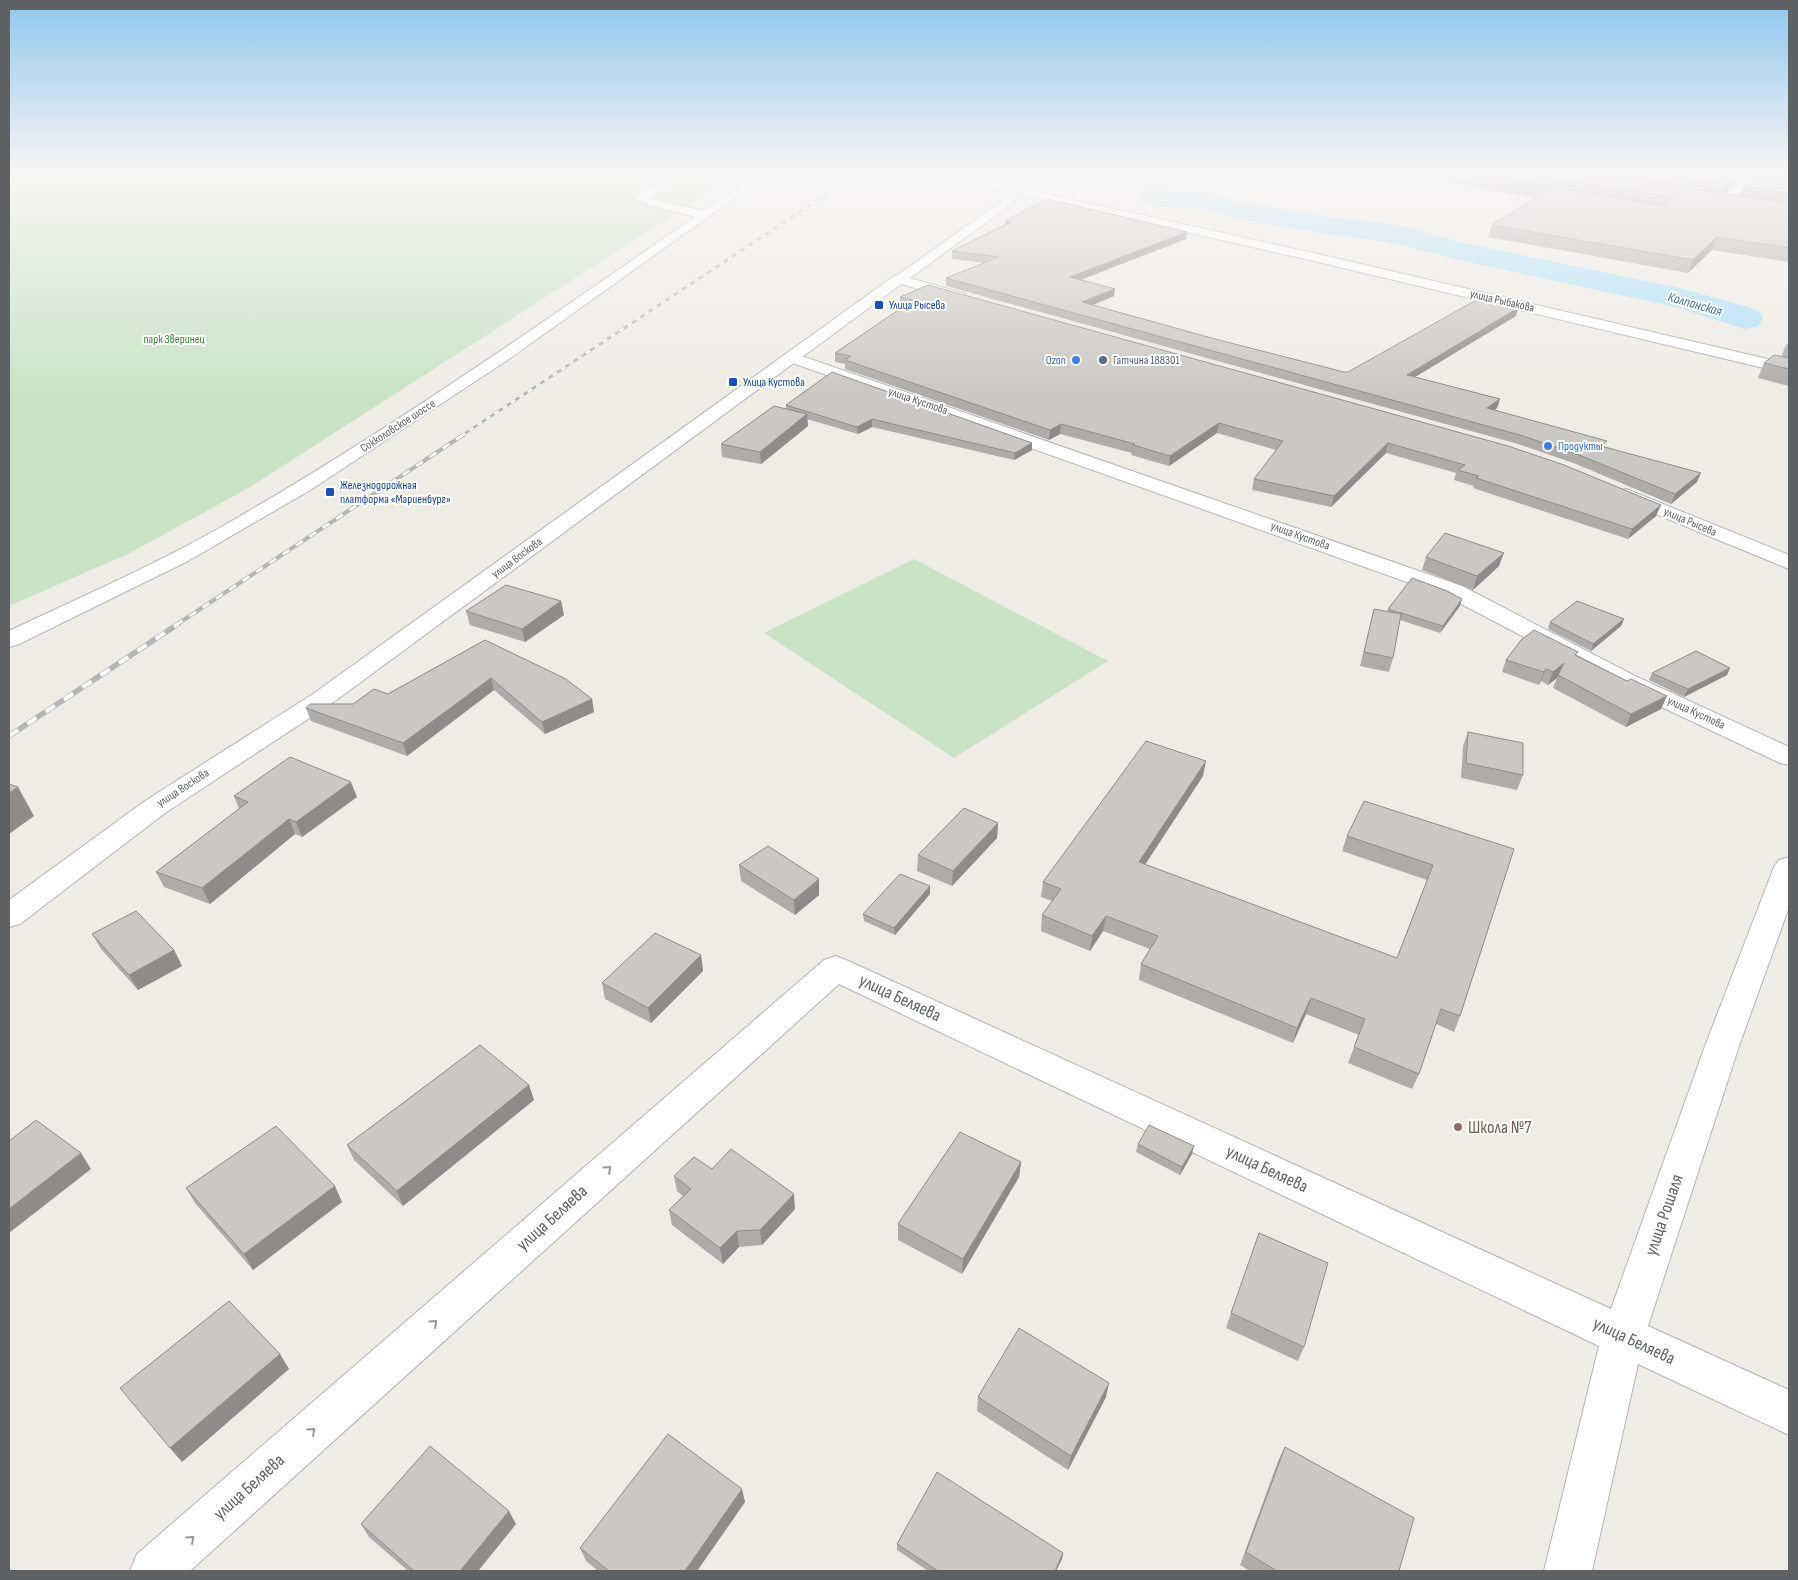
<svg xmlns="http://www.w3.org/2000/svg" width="1798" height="1580" font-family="'Sofia Sans Condensed',sans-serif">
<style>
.green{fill:#c8e4c5}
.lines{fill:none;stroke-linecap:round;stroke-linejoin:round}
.river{fill:#ace0f9;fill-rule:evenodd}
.minor-casing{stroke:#b1b4b7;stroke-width:2}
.tertiary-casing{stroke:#b1b4b7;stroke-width:2}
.secondary-casing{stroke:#b2b6ba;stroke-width:2}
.minor{fill:#fff;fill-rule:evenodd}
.tertiary{fill:#fff;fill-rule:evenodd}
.secondary{fill:#fff;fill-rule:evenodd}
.rail-far2-casing{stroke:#b4b5b5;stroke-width:2.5}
.rail-far1-casing{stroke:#b4b5b5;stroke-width:4}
.rail-casing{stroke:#b4b5b5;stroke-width:5.5}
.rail-far2{stroke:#fff;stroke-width:2;stroke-dasharray:5;stroke-linecap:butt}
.rail-far1{stroke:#fff;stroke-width:2.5;stroke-dasharray:8;stroke-linecap:butt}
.rail{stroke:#fff;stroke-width:4;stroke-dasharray:11;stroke-linecap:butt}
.wall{fill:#afaba8}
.shaded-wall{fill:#8e8b88}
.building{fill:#cbc7c3;stroke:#8e8b88}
.oneway{stroke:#96999b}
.transit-dot{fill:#1a4fb4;stroke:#fff;stroke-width:2}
.shop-dot{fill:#3f7fe0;stroke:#fff;stroke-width:2}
.service-dot{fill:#5c6f8a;stroke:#fff;stroke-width:2}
.education-dot{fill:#8d6e63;stroke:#fff;stroke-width:2}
.labels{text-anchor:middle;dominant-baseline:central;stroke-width:4;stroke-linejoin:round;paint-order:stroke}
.far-street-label{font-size:12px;fill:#5e6265;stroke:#fff}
.far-transit-label{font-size:12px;fill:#164399;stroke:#fff;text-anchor:start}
.far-park-label{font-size:12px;fill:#3f803a;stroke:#fff}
.far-shop-label{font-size:12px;fill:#366cbe;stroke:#fff;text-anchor:end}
.far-service-label{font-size:12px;fill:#4e5e75;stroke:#fff;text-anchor:start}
.far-water-label{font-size:14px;font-style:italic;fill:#43779a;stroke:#fff}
.near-street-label{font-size:18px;fill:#5e6265;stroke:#fff}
.near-education-label{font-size:18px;fill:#785e54;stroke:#fff;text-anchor:start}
</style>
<rect width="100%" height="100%" fill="#efece6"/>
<!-- green -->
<path class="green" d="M 9,174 L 737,174 L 250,487 L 130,553 L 9,606 Z
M 914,559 L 1108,661 L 954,758 L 764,633 Z"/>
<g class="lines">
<!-- river -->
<path class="river" d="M 1119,174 L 1160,174 L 1168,186 L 1167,191 L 1208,193 L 1246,203 L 1326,216 L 1398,225 L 1459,242 L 1684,289 L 1758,310 L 1763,318 L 1758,326 L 1745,329 L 1676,307 L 1454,259 L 1395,243 L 1326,234 L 1243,220 L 1206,209 L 1159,207 L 1142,202 L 1138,196 L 1141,185 L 1123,180 Z"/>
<defs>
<path id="minor" d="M 673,174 L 685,174 L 649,198 L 708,212 L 710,215 L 708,218 L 704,219 L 648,205 L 634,198 Z
M 1743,174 L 1753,174 L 1732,204 L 1724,204 L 1722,202 Z
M 1010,186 L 1318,254 L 1789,364 L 1789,374 L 1318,262 L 1006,191 L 1004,189 Z
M 793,353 L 1462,586 L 1635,676 L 1789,747 L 1789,765 L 1780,763 L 1617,686 L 1446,596 L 787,361 L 785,358 L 787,355 Z
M 1789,857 L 1789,907 L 1739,1046 L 1648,1326 L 1789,1390 L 1789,1435 L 1638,1364 L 1592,1571 L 1544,1571 L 1599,1346 L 839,984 L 190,1571 L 130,1571 L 137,1554 L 824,960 L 835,956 L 846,960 L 1611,1309 L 1705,1046 L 1774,867 L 1779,860 Z"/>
<path id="tertiary" d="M 899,275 L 906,279 L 904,282 L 331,704 L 165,813 L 20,924 L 9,927 L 9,900 L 145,801 L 313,694 L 894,276 Z"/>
<path id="secondary" d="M 756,174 L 768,174 L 509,359 L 312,489 L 188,561 L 17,645 L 9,647 L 9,631 C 83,596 159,563 230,522 C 412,417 583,294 756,174 Z
M 952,174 L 968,174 L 1014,187 L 1018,195 L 1010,205 L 910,278 L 965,294 L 967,297 L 965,300 L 960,301 L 894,282 L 892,279 L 1002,201 L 1006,195 L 1005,191 L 953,176 Z
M 1626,489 L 1789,555 L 1789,569 L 1619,499 L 1616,495 L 1619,491 Z"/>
</defs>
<!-- minor casing -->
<use href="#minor" class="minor-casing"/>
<!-- tertiary casing -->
<use href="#tertiary" class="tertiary-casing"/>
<!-- secondary casing -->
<use href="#secondary" class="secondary-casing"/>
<!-- minor -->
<use href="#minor" class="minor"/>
<!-- tertiary -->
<use href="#tertiary" class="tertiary"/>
<!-- secondary -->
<use href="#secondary" class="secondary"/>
<defs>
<path id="rail-far2" d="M 461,436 L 857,174"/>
<path id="rail-far1" d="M 176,625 L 463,435"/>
<path id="rail" d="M 9,736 L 178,624"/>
</defs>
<!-- rail-far2 casing -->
<use href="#rail-far2" class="rail-far2-casing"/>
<!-- rail-far1 casing -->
<use href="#rail-far1" class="rail-far1-casing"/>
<!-- rail casing -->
<use href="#rail" class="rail-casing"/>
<!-- rail-far2 -->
<use href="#rail-far2" class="rail-far2"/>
<!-- rail-far1 -->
<use href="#rail-far1" class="rail-far1"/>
<!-- rail -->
<use href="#rail" class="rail"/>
</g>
<!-- wall -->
<path class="wall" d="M 1397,174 L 1741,174 L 1726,194 L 1740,196 L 1744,186 L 1789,174 L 1789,262 L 1712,250 L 1688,273 L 1488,237 L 1492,225 L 1535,198 Z
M 1005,221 L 1186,239 L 1081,280 L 1114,296 L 1093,305 L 1215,339 L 1344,372 L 1348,372 L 1518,308 L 1516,316 L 1415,377 L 1500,399 L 1497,408 L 1494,410 L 1605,447 L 1697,482 L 1671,504 L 1576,464 L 1518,444 L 946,286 L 946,278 L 985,263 L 952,259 L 952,251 L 1005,224 Z
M 900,297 L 1661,505 L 1656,516 L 1628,539 L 1473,488 L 1474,486 L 1454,480 L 1456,473 L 1386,453 L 1331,507 L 1252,490 L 1254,479 L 1276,450 L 1217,433 L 1169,466 L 1131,455 L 1132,453 L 1060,434 L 1049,440 L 845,369 L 845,364 L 835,362 L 835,353 L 904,306 L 900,305 Z
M 1789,342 L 1789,386 L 1758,378 L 1764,363 L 1781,357 L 1786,345 Z
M 786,405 L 1032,443 L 1032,450 L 1014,460 L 872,427 L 858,434 L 807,419 L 808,426 L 761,464 L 722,457 L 721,444 L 786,409 Z
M 1426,557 L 1499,566 L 1473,590 L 1422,570 Z
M 561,601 L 564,615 L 525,642 L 470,625 L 466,611 Z
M 1460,606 L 1440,633 L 1400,620 L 1393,658 L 1389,672 L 1360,666 L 1374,609 L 1387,612 L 1388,609 Z
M 1624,619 L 1621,626 L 1591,651 L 1548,629 L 1550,622 Z
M 485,640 L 592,699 L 594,712 L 545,734 L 494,690 L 407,756 L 311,721 L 306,708 L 353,704 L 388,694 Z
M 1577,655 L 1627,681 L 1667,696 L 1661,709 L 1626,727 L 1553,688 L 1557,678 L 1548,685 L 1541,681 L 1539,685 L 1502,672 L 1506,660 Z
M 1652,673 L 1727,675 L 1684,697 L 1649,680 Z
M 1468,732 L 1523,775 L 1517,790 L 1461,778 L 1463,746 Z
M 1203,776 L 1145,865 L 1397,958 L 1427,880 L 1342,851 L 1347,836 L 1514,849 L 1460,1016 L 1454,1032 L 1436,1024 L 1419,1074 L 1412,1089 L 1348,1063 L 1359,1035 L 1306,1014 L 1293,1043 L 1139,980 L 1141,964 L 1150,949 L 1103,931 L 1090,951 L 1041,931 L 1042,915 L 1052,901 L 1041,897 L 1043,882 Z
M 234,796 L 357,797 L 302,837 L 295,834 L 210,904 L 164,887 L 156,872 L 239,809 Z
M 998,823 L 997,838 L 952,886 L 917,871 L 918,855 Z
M 739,865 L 819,879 L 819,895 L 795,915 L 741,881 Z
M 930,894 L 895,935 L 864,921 L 863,914 Z
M 92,934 L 174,950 L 182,966 L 138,990 L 101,949 Z
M 701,955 L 703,971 L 651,1023 L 605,999 L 602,983 Z
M 529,1085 L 534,1100 L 403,1206 L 354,1160 L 347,1145 Z
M 1138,1144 L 1192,1154 L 1180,1175 L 1136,1152 Z
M 1021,1162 L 1019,1177 L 962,1274 L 898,1240 L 898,1224 Z
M 712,1169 L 795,1209 L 762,1245 L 739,1247 L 723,1264 L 672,1225 L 669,1210 L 683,1196 L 677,1191 L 674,1176 Z
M 186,1188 L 342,1202 L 253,1270 L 195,1203 Z
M 1231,1313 L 1304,1347 L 1298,1361 L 1226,1328 Z
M 978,1397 L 1106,1397 L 1068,1470 L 977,1411 Z
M 1285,1447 L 1399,1571 L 1250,1571 L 1240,1565 L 1278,1461 Z
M 745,1502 L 697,1571 L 598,1571 L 586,1561 L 580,1548 Z
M 361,1524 L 516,1524 L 478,1571 L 408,1571 L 369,1537 Z
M 897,1544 L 1063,1553 L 1062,1559 L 1056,1571 L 928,1571 L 897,1550 Z"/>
<!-- shaded-wall -->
<path class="shaded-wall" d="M 1737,174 L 1741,174 L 1724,196 L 1729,184 Z
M 1187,232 L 1186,239 L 1069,284 L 1070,277 Z
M 1717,237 L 1712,250 L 1688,273 L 1693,260 Z
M 1115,289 L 1114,296 L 1082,309 L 1082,302 Z
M 1518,308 L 1516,316 L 1405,383 L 1407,375 Z
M 1500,399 L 1497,408 L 1485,417 L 1487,408 Z
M 807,414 L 808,426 L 761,464 L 760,452 Z
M 872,419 L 872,427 L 858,434 L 857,427 Z
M 1219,423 L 1217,433 L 1169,466 L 1170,456 Z
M 1061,424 L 1060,434 L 1049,440 L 1050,430 Z
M 1032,443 L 1032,450 L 1014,460 L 1015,453 Z
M 1388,443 L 1386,453 L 1331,507 L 1334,496 Z
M 1701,473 L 1697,482 L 1671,504 L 1675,494 Z
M 1661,505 L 1656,516 L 1628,539 L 1632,529 Z
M 1504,553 L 1499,566 L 1473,590 L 1477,576 Z
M 1462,599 L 1460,606 L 1440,633 L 1443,626 Z
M 561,601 L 564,615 L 525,642 L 522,629 Z
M 1624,619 L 1621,626 L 1591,651 L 1593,644 Z
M 1564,663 L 1557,678 L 1548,685 L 1553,672 Z
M 1730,668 L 1727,675 L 1684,697 L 1688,689 Z
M 1546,669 L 1541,681 L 1539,685 L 1544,672 Z
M 491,678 L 494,690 L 407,756 L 403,743 Z
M 1667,696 L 1661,709 L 1626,727 L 1631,714 Z
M 592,699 L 594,712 L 545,734 L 542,722 Z
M 1206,761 L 1203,776 L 1136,878 L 1139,862 Z
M 351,782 L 357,797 L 302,837 L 296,822 Z
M 18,787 L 34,816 L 9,834 L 9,793 Z
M 289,819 L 295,834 L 210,904 L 202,888 Z
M 998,823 L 997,838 L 952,886 L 953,871 Z
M 819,879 L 819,895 L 795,915 L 794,900 Z
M 930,886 L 930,894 L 895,935 L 894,928 Z
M 1106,916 L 1103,931 L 1090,951 L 1092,936 Z
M 174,950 L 182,966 L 138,990 L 129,975 Z
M 701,955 L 703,971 L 651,1023 L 648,1008 Z
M 1311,998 L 1306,1014 L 1293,1043 L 1297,1028 Z
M 529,1085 L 534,1100 L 403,1206 L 397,1191 Z
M 1194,1146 L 1192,1154 L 1180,1175 L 1182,1167 Z
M 81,1153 L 91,1169 L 9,1233 L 9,1209 Z
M 1021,1162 L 1019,1177 L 962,1274 L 963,1259 Z
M 335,1186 L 342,1202 L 253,1270 L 244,1254 Z
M 794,1194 L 795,1209 L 762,1245 L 760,1230 Z
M 737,1231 L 739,1247 L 723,1264 L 720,1248 Z
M 280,1354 L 289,1369 L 182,1462 L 170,1448 Z
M 1109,1383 L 1106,1397 L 1068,1470 L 1071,1456 Z
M 742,1489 L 745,1502 L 697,1571 L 685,1571 Z
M 509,1511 L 516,1524 L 478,1571 L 460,1571 Z
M 1063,1553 L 1062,1559 L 1056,1571 L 1055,1571 Z"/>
<!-- building -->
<path class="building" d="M 1467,174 L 1473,174 L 1666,206 L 1673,200 L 1667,196 L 1528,174 L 1596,174 L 1789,203 L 1789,248 L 1717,237 L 1693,260 L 1492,225 L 1551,188 Z
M 1660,174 L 1737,174 L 1729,184 Z
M 1752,174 L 1789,174 L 1789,193 L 1744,186 Z
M 1047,199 L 1187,232 L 1070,277 L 1115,289 L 1082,302 L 1215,339 L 1344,372 L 1348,372 L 1478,299 L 1518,308 L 1407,375 L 1500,399 L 1487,408 L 1607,441 L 1601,446 L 1701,473 L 1675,494 L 1579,455 L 1520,435 L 946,278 L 999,257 L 952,251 L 1011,222 L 1005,221 Z
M 928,285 L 1508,446 L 1564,465 L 1661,505 L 1632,529 L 1476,478 L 1479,476 L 1458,470 L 1465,465 L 1388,443 L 1334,496 L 1254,479 L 1283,441 L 1219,423 L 1170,456 L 1133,445 L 1135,444 L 1061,424 L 1050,430 L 845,360 L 851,356 L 835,353 L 913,300 L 900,297 Z
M 1774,355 L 1789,358 L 1789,369 L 1764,363 Z
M 832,372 L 1032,443 L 1015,453 L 872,419 L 857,427 L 786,405 Z
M 774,406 L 807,414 L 760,452 L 721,444 Z
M 1445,533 L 1504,553 L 1477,576 L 1426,557 Z
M 1412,578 L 1447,591 L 1462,599 L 1443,626 L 1388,609 Z
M 506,585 L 561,601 L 522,629 L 466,611 Z
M 1577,601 L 1624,619 L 1593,644 L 1550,622 Z
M 1374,609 L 1401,614 L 1393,658 L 1364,652 Z
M 1534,630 L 1578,652 L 1575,655 L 1627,681 L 1631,679 L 1667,696 L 1631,714 L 1558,675 L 1564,663 L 1553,672 L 1546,669 L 1544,672 L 1506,660 L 1521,640 Z
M 485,640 L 566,679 L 592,699 L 542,722 L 491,678 L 403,743 L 306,708 L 310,704 L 353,704 L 374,689 L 388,694 Z
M 1696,651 L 1730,668 L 1688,689 L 1652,673 Z
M 1468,732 L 1523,743 L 1523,775 L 1466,763 Z
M 1146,741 L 1206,761 L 1139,862 L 1397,958 L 1433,865 L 1347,836 L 1364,801 L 1514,849 L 1460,1016 L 1441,1009 L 1419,1074 L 1354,1047 L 1365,1019 L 1311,998 L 1297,1028 L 1141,964 L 1158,936 L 1106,916 L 1092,936 L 1042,915 L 1061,889 L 1043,882 Z
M 290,757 L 351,782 L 296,822 L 289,819 L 202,888 L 156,872 L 248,802 L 234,796 Z
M 9,784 L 18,787 L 9,793 Z
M 964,808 L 998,823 L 953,871 L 918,855 Z
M 768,846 L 819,879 L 794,900 L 739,865 Z
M 900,874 L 930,886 L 894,928 L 863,914 Z
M 136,911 L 174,950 L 129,975 L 92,934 Z
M 655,933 L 701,955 L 648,1008 L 602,983 Z
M 480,1045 L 529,1085 L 397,1191 L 347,1145 Z
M 36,1120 L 81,1153 L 9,1209 L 9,1141 Z
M 1149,1125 L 1194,1146 L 1182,1167 L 1138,1144 Z
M 276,1126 L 335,1186 L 244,1254 L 186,1188 Z
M 960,1132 L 1021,1162 L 963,1259 L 898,1224 Z
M 731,1149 L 794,1194 L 760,1230 L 737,1231 L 720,1248 L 669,1210 L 691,1189 L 674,1176 L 694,1157 L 712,1169 Z
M 1259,1233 L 1328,1263 L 1304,1347 L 1231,1313 Z
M 229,1301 L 280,1354 L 170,1448 L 120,1388 Z
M 1019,1328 L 1109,1383 L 1071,1456 L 978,1397 Z
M 668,1434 L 742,1489 L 685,1571 L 609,1571 L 580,1548 Z
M 430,1446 L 509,1511 L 460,1571 L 414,1571 L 361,1524 Z
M 1285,1447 L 1414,1518 L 1399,1571 L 1277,1571 L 1246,1552 Z
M 937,1472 L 1063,1553 L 1055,1571 L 938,1571 L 897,1544 Z"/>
<!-- one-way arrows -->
<defs><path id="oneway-chevron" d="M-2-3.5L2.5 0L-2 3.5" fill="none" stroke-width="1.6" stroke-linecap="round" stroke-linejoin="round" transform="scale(1.25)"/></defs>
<g class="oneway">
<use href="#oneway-chevron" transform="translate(608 1169) rotate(-42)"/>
<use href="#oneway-chevron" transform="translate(434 1323) rotate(-42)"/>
<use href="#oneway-chevron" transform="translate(312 1431) rotate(-42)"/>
<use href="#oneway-chevron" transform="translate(191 1539) rotate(-42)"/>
</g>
<!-- sky -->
<linearGradient id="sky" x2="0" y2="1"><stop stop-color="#90c6ef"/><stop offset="0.44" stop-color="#f8f6f4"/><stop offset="1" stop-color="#f8f6f4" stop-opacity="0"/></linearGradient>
<rect width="1798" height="395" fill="url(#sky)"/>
<!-- markers -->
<g class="transit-dot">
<rect x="874" y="300" width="10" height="10" rx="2.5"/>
<rect x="728" y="377" width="10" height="10" rx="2.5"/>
<rect x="325" y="487" width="10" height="10" rx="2.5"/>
</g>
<g class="shop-dot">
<circle cx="1076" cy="360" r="5"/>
<circle cx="1548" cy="446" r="5"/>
</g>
<circle class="service-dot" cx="1103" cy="360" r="5"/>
<circle class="education-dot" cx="1458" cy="1127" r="5"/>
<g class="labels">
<!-- far-street labels -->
<g class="far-street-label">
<text transform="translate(1502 301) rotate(13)">улица Рыбакова</text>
<text transform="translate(918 401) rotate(19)">улица Кустова</text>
<text transform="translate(398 426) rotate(-33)">Сокколовское шоссе</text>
<text transform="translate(1690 522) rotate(23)">улица Рысева</text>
<text transform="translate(1300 536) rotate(20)">улица Кустова</text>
<text transform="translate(517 558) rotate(-36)">улица Воскова</text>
<text transform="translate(1696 713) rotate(25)">улица Кустова</text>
<text transform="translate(183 788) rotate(-33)">улица Воскова</text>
</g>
<!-- far-transit labels -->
<g class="far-transit-label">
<text x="889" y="305">Улица Рысева</text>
<text x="743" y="382">Улица Кустова</text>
<text x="340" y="485">Железнодорожная<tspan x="340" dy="14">платформа «Мариенбург»</tspan></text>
</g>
<!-- far-park labels -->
<g class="far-park-label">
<text x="174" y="339">парк Зверинец</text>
</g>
<!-- far-shop labels -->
<g class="far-shop-label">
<text x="1066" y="360">Ozon</text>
<text x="1558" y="446" text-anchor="start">Продукты</text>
</g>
<!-- far-service labels -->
<g class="far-service-label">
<text x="1113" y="360">Гатчина 188301</text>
</g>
<!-- far-water labels -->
<g class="far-water-label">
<text transform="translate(1695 304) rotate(16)">Колпанская</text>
</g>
<!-- near-street labels -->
<g class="near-street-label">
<text transform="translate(900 998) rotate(25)">улица Беляева</text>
<text transform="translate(1267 1169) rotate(25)">улица Беляева</text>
<text transform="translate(1664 1215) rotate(-71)">улица Рошаля</text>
<text transform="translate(552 1218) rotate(-42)">улица Беляева</text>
<text transform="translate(1634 1341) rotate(25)">улица Беляева</text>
<text transform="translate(249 1487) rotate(-42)">улица Беляева</text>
</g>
<!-- near-education labels -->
<g class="near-education-label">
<text x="1468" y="1127">Школа №7</text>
</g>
</g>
<!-- border -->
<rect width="1798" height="1580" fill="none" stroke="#5e6265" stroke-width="20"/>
</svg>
